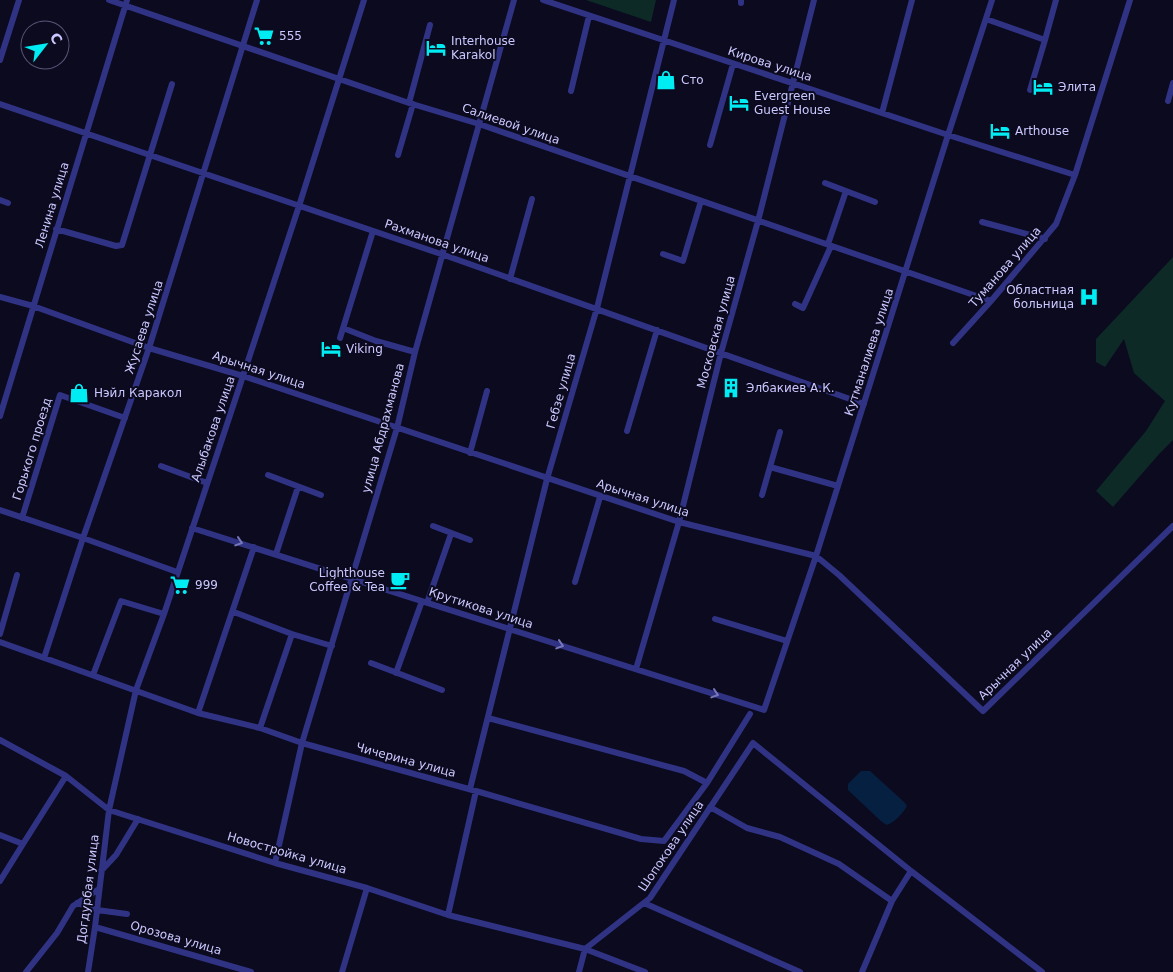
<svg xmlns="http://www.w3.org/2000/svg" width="1173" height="972" font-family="'DejaVu Sans',sans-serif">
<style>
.green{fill:#0d2a27}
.water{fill:#062042}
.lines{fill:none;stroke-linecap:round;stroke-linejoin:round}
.minor{stroke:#303383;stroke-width:6}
.oneway{stroke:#7676bb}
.labels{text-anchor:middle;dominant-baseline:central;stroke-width:4;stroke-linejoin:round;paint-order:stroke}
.poi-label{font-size:12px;fill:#cbc8ff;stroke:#0c0a1f;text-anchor:start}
.street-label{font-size:12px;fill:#cbc8ff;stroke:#0c0a1f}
</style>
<rect width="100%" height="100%" fill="#0c0a1f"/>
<!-- green -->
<path class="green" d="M 586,0 L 656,0 L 651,22 Z
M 1173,257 L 1173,440 L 1160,453 L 1113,507 L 1096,491 L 1146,431 L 1165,401 L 1134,373 L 1124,339 L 1105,367 L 1096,362 L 1096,339 Z"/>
<!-- water -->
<path class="water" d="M 861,771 L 870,771 L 904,802 L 907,806 C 903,813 895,822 887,825 L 882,822 L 848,790 L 848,784 Z"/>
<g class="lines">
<!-- minor -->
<path class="minor" d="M 109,0 L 409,103 L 479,124 L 991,301
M 543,0 L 948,135 L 1075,175
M 741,3 L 741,0
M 986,19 L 1045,40 L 1030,90
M 1045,40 L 1056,0
M 0,60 L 19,0
M 571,91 L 589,16
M 1168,101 L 1173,83
M 409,103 L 430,25
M 0,104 L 444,255 L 864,404
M 882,113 L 912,0
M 710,145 L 733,64
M 398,155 L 413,104
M 825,183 L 875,202
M 0,200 L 8,203
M 982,222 L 1045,239
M 56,229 L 116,246 L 122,245 L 172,84
M 828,244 L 846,191
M 663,254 L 683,261 L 701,201
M 510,279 L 532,199
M 0,297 L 33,306 L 149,348 L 243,376 L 679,522 L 816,556 L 839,575 L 983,711 L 1173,526
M 795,304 L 803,308 L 831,246
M 343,328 L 376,341 L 415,352
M 340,338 L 373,231
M 953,343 L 991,301 L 1056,224 L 1075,175 L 1130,0
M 0,416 L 127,0
M 627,431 L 657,330
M 470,453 L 487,391
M 161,466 L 207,483
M 770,467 L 838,486
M 268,475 L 321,495
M 762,495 L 780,432
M 0,510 L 83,538 L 177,572
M 22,518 L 60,395 L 125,418
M 433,526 L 470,540
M 192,528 L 764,710 L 816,556 L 948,135 L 992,0
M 276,554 L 298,487
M 575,582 L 600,497
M 427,603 L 451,534
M 234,612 L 292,634 L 332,646
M 715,619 L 787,641
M 0,634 L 17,575
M 0,642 L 198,713 L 260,728 L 302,743 L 476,791 L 641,839 L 664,841 L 707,783 L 750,714
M 44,658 L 83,538 L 149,348 L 257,0
M 371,663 L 442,690
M 636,669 L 679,522 L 721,353 L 758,221 L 814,0
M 396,673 L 422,601
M 93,675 L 121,601 L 164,614
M 198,713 L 254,547
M 488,718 L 684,771 L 707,783
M 260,728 L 292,634
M 0,740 L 66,776 L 109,810 L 275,863 L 367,888 L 448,915 L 585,949 L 645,972
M 470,789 L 547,479 L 597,308 L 674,0
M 710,807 L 747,828 L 780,837 L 839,864 L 892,901
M 0,835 L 23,844 L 66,776
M 275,863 L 302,743 L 397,428 L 415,352 L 514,0
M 101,871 L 116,855 L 138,819
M 0,881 L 23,844
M 77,903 L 97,910 L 127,914
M 644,903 L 800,972
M 448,915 L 476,791
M 95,927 L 251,972
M 26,972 L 57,933 L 73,906 L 99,889
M 88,972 L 95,927 L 109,810 L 136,690 L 164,614 L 243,376 L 299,206 L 364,0
M 342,972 L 367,888
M 579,972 L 585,949 L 650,898 L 753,743 L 911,871 L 1042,972
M 862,972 L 892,901 L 911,871"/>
</g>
<!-- one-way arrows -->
<defs><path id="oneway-chevron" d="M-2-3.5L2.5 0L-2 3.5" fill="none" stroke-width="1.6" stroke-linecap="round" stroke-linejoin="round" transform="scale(1.25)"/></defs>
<g class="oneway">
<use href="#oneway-chevron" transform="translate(239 542) rotate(18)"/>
<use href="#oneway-chevron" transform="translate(560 645) rotate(18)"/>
<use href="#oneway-chevron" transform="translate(715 694) rotate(18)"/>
</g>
<!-- icons -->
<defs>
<symbol id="supermarket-bare" viewBox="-9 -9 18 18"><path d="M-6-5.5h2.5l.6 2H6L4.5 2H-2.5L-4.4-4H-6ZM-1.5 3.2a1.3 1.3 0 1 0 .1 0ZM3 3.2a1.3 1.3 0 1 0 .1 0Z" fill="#00ecf3" stroke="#0c0a1f" stroke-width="2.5" paint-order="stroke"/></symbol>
<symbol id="hotel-bare" viewBox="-9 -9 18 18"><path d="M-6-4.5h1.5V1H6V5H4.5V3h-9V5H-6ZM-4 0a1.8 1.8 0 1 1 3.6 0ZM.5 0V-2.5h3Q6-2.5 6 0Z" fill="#00ecf3" stroke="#0c0a1f" stroke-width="2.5" paint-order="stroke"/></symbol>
<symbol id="shop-bare" viewBox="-9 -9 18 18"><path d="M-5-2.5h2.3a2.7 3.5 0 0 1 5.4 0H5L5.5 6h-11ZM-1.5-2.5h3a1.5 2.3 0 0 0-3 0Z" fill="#00ecf3" stroke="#0c0a1f" stroke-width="2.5" paint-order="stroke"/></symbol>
<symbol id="hospital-bare" viewBox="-9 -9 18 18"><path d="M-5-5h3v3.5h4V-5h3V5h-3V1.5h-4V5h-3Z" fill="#00ecf3" stroke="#0c0a1f" stroke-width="2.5" paint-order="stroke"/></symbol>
<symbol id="building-bare" viewBox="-9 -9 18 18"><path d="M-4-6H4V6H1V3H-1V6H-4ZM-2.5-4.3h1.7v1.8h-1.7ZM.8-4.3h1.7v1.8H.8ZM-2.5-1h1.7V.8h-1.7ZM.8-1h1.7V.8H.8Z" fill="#00ecf3" stroke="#0c0a1f" stroke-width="2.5" paint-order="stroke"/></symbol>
<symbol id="cafe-bare" viewBox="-9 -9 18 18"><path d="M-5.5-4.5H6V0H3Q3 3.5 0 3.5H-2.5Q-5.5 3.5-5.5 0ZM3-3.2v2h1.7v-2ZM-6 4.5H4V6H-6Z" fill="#00ecf3" stroke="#0c0a1f" stroke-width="2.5" paint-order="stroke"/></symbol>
</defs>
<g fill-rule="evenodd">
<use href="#supermarket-bare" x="250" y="22" width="28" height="28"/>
<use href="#hotel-bare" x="422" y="34" width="28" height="28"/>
<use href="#shop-bare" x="652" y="66" width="28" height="28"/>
<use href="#hotel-bare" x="1029" y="73" width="28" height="28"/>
<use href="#hotel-bare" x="725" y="89" width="28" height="28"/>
<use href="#hotel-bare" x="986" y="117" width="28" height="28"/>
<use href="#hospital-bare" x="1075" y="283" width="28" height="28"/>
<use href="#hotel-bare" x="317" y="335" width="28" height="28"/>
<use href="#building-bare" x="717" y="374" width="28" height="28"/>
<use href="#shop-bare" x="65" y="379" width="28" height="28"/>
<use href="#cafe-bare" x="386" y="566" width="28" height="28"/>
<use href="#supermarket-bare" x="166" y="571" width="28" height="28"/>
</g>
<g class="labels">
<!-- poi labels -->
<g class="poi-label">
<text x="279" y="36">555</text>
<text x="451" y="41">Interhouse<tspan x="451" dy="14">Karakol</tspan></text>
<text x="681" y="80">Сто</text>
<text x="1058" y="87">Элита</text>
<text x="754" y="96">Evergreen<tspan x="754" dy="14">Guest House</tspan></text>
<text x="1015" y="131">Arthouse</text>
<text x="1074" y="290" text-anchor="end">Областная<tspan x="1074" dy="14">больница</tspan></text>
<text x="346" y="349">Viking</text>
<text x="746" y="388">Элбакиев А.К.</text>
<text x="94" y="393">Нэйл Каракол</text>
<text x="385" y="573" text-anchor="end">Lighthouse<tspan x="385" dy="14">Coffee &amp; Tea</tspan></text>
<text x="195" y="585">999</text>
</g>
<!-- street labels -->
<g class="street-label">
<text transform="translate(770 64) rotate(18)">Кирова улица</text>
<text transform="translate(511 124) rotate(19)">Салиевой улица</text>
<text transform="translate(52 205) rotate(-73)">Ленина улица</text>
<text transform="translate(437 241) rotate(19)">Рахманова улица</text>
<text transform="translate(1005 267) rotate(-49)">Туманова улица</text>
<text transform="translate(144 327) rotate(-72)">Жусаева улица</text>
<text transform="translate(716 332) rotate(-75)">Московская улица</text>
<text transform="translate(869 352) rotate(-72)">Кутманалиева улица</text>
<text transform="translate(259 370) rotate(18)">Арычная улица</text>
<text transform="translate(561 391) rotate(-74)">Гебзе улица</text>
<text transform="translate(383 428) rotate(-75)">улица Абдрахманова</text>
<text transform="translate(213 429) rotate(-71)">Алыбакова улица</text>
<text transform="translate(32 449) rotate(-73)">Горького проезд</text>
<text transform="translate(643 498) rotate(18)">Арычная улица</text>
<text transform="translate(481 608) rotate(18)">Крутикова улица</text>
<text transform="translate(1015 664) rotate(-44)">Арычная улица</text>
<text transform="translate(406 760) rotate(15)">Чичерина улица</text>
<text transform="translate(671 846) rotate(-56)">Шопокова улица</text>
<text transform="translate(287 853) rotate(16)">Новостройка улица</text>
<text transform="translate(88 889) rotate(-83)">Догдурбая улица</text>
<text transform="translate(176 938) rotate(16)">Орозова улица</text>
</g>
</g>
<!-- north arrow -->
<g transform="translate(45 45) rotate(59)"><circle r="24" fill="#0c0a1f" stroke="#585679"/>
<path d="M0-4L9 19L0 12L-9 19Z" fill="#00ecf3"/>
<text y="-8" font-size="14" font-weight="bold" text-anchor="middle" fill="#cbc8ff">С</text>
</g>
</svg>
